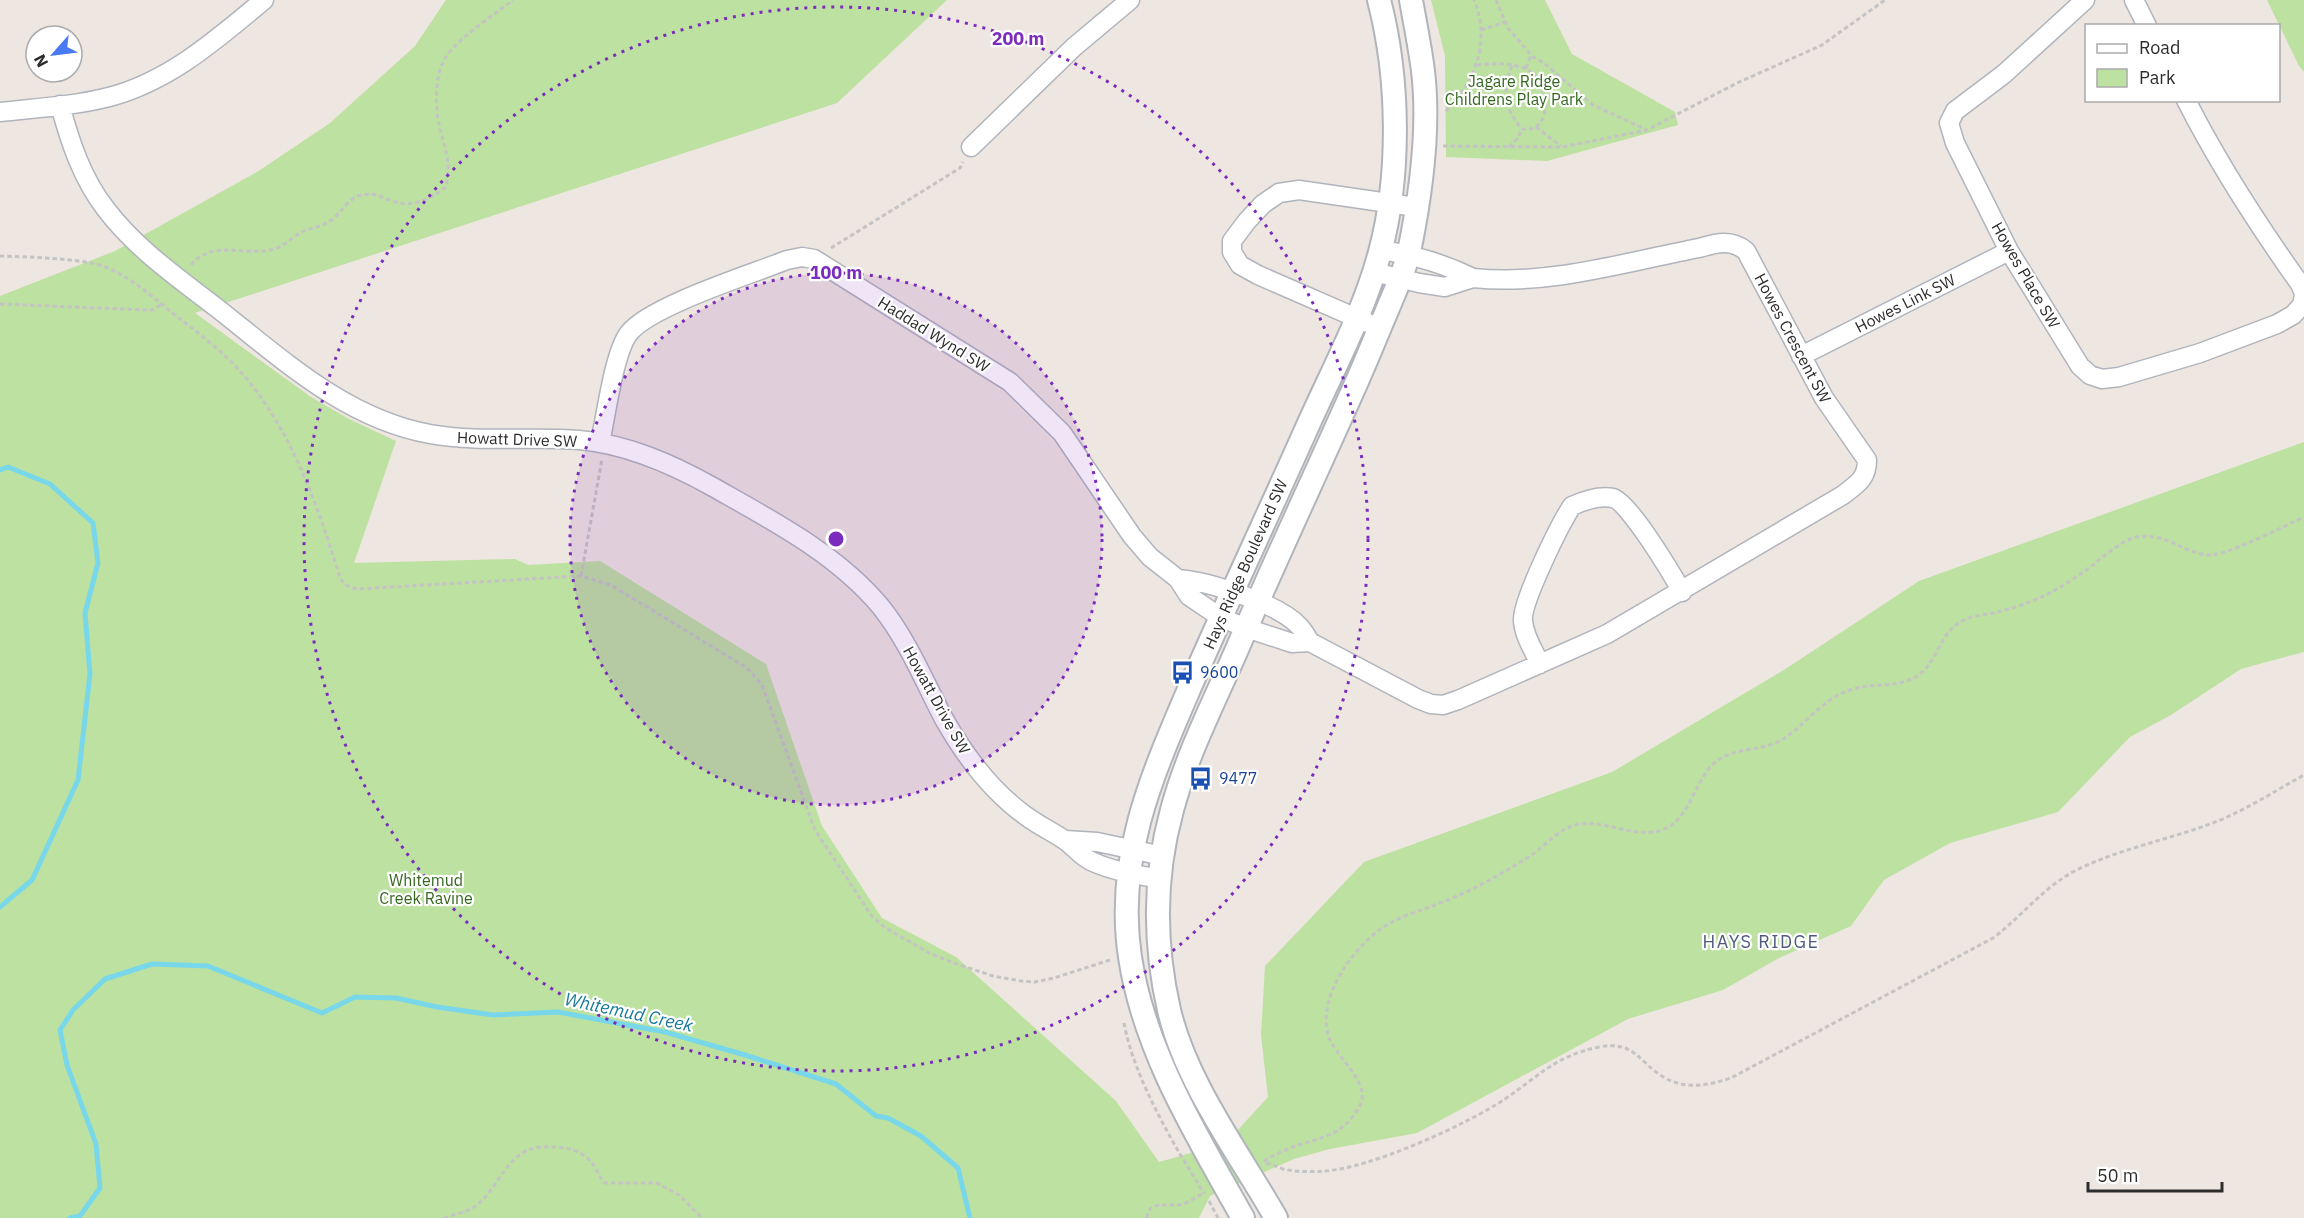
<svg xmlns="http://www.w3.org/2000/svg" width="2304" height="1218" font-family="'IBM Plex Sans',sans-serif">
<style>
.green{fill:#bde1a0}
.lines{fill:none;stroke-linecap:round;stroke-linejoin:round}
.stream{stroke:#79d7ea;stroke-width:5}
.minor-casing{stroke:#b0b4bc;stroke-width:21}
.tertiary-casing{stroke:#b0b4bc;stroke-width:26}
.path{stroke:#c4c4c4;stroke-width:3;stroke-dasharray:4.5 3;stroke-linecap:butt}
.minor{stroke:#fff;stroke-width:18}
.tertiary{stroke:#fff;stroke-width:22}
.ring{fill:none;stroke:#7b2cbf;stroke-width:3;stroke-dasharray:3 6}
.labels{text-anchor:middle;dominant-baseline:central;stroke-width:4.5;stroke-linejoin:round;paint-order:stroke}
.park-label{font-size:16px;fill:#35681f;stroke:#fff}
.street-label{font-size:16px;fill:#2d2d2d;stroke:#fff}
.transit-label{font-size:16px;fill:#164399;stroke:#fff;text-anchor:start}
.neighbourhood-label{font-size:18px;letter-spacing:1.5px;fill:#4f5b7c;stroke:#fff}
.water-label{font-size:18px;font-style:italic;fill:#14799a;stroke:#fff}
.centre{fill:#7b2cbf;stroke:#fff;stroke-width:3}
.ring-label{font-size:18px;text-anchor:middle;font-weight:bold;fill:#7b2cbf;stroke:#fff;stroke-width:4.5;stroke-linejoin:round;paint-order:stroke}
</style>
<rect width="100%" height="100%" fill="#eee6e0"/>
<!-- green -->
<path class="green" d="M 446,0 L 947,0 L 837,103 L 195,313 L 311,397 L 349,419 L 396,441 L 354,563 L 515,559 L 528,565 L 600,561 L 766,664 L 822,826 L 882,918 L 956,957 L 1116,1101 L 1159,1162 L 1226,1143 L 1268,1097 L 1261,1035 L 1265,966 L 1364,862 L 1612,772 L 1784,670 L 1919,581 L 2304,442 L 2304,652 L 2241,669 L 2171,715 L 2130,737 L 2058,812 L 1950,843 L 1884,880 L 1851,926 L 1779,958 L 1723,990 L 1628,1019 L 1417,1133 L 1330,1149 L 1294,1159 L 1210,1196 L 1199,1218 L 0,1218 L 0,296 L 115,251 L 257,172 L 330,123 L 415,46 Z
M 1431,0 L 1545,0 L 1572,54 L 1675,112 L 1678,125 L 1547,161 L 1446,157 L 1445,56 Z
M 2267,0 L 2304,0 L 2304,72 L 2299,66 Z"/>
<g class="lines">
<!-- stream -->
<path class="stream" d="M 0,470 L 8,467 L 50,484 L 93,523 L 98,563 L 85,613 L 90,674 L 78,780 L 32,880 L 0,907
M 70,1218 L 80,1216 L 100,1188 L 96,1144 L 67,1065 L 60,1030 L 73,1010 L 105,979 L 152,964 L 208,966 L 322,1013 L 355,997 L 396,998 L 437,1007 L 493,1015 L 558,1012 L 665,1032 L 745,1055 L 836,1084 L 876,1116 L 888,1118 L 921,1136 L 958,1168 L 970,1218"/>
<defs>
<path id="minor" d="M 2085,0 L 2004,74 L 1955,111 L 1949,123 L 1955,143 L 2009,251 L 2080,366 L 2090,375 L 2102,379 L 2119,377 L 2200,353 L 2277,324 L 2293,315 L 2302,305 L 2304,295
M 2134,0 L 2147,26
M 2186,100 C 2219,165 2258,225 2300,284 L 2304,293
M 60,105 C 70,142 82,178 105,208 C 136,249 177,277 217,308 C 282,359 346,419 430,434 C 480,443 529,436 579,440 C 627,444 672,464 713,487 C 773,521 837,554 881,607 C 908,641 924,681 944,719 C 965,756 991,791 1026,816 C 1038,825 1051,831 1063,839 C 1073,845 1080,856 1091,861 C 1112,871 1137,875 1160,879
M 0,112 C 36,108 74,106 109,97 C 170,81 217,39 264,0
M 971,147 L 1074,47 L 1130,0
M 1374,272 L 1419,283 L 1445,287 L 1473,278 C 1443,263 1414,255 1381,250
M 1368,323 L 1258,275 L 1240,265 L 1232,252 L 1232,241 L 1247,221 L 1263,204 L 1279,193 L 1299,190 L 1416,207
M 1801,356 L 2009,251
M 600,443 C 606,416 614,352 629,333 C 650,306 752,274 787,260 L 802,257 L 814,259 L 1010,382 L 1062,433 L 1132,536 L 1150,557 L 1178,579 L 1189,596 L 1220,617 L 1246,628 L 1292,643 L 1310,642 L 1418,699 L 1431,704 L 1443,705 L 1458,700 L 1607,634 L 1843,495 C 1857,484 1867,479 1867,460 L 1824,398 L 1746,251 C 1731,239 1717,243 1699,248 C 1626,262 1548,286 1473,278
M 1178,579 C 1208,581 1279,604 1299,626 C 1304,631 1307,637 1310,642
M 1540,664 C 1534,651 1524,636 1523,621 C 1521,603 1560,524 1572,506 C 1583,501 1600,495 1613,498 C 1629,502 1672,574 1682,592
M 1065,840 L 1097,842 L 1163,856"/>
<path id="tertiary" d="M 1243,1218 C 1197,1136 1144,1051 1130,957 C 1115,858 1152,775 1190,687 C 1227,602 1267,517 1305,432 C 1331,373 1364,313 1380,252 C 1401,174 1399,77 1379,0
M 1276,1218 C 1239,1153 1186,1083 1169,1010 C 1154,944 1154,875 1172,810 C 1187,754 1215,700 1238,647 C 1274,563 1313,480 1350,397 C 1363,369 1374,341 1386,313 C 1394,293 1404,273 1409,252 C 1421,194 1430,130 1423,71 C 1420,47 1415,23 1411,0"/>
</defs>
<!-- minor casing -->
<use href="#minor" class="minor-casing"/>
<!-- tertiary casing -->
<use href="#tertiary" class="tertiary-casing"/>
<!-- path -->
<path class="path" d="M 1496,0 L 1508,28 L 1533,57 L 1544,63 L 1593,105 L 1645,129
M 1481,30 L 1505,22
M 1477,65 C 1493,63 1509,63 1524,68 C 1549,77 1556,134 1522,129 C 1505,110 1501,90 1512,66
M 1526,68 L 1531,55
M 1446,111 C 1476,81 1491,40 1474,0
M 1536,127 L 1561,146
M 1443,146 L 1562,147 L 1647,130 L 1737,83 L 1822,45 L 1885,0
M 1509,147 L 1518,138 L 1522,129
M 831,248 L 960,168 L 963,162
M 0,256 C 27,257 85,258 108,268 C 132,278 155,299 175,315 C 197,332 221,350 240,371 C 292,430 317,504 340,578 C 344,585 349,587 357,589 L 581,576 L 611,585 L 747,668 L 762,685 L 815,830 L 871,915 L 884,927 L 931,954 L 954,963 L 993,976 L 1021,981 L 1035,982 L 1054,978 L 1110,960
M 191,265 C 214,237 246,259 277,248 C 286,244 292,238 300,233 C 309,228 321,227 330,221 C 340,215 349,197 361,195 C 378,192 381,198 396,202 C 414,208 433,197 446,187 C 451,157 445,151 439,124 C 435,105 435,77 444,60 C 455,40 494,15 513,0
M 0,304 L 146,310 L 153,310 L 162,304
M 581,576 L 602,459
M 1124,1023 C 1134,1078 1174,1146 1204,1193
M 1264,1161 C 1270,1158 1276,1154 1283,1151 C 1313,1137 1340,1141 1359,1107 C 1374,1083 1333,1056 1328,1034 C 1318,995 1353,949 1382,928 C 1399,916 1421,911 1440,903 C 1470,892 1499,875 1527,858 C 1544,848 1558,828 1579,824 C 1606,820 1635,839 1662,830 C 1692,819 1693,779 1717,761 C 1737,746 1763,752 1783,739 C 1806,725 1822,699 1850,690 C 1872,682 1896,689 1917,676 C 1939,662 1939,630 1966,619 C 1974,615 1984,615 1993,613 C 2011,609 2029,603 2046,595 C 2062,587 2078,576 2093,565 C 2104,556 2119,543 2133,538 C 2164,530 2181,552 2207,555 C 2225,557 2284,526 2304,517
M 1266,1163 C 1272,1164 1277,1167 1283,1169 C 1296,1172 1311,1172 1324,1171 C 1369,1169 1466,1125 1505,1099 C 1539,1076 1555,1056 1599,1047 C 1635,1040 1639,1063 1665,1078 C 1687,1090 1709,1085 1731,1078 L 1993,938 C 2020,918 2041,890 2071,873 C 2114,850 2164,841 2210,824 C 2243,812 2273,792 2304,775
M 1209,1201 L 1218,1218
M 444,1218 C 455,1214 469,1212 478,1204 C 504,1182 508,1144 551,1147 C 564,1147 576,1149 586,1157 C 596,1164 597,1175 605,1183 L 657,1183 L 679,1195 L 702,1218
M 1147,1218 C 1148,1198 1171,1208 1183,1204 C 1191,1201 1198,1196 1205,1192"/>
<!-- minor -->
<use href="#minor" class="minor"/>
<!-- tertiary -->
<use href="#tertiary" class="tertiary"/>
</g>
<!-- distance rings -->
<circle cx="836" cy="539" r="266" fill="#7b2cbf" fill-opacity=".12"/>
<g class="ring">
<circle cx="836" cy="539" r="266"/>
<circle cx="836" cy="539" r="532"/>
</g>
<!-- icons -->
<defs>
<symbol id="bus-bare" viewBox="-9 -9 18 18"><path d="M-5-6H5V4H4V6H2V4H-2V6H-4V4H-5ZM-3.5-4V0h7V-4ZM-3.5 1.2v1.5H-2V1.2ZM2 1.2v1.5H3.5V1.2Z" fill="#1a4fb4" stroke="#fff" stroke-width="2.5" paint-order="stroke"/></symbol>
</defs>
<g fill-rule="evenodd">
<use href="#bus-bare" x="1166" y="656" width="33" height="33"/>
<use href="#bus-bare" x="1184" y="762" width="33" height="33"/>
</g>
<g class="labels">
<!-- park labels -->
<g class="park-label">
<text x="1514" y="81">Jagare Ridge<tspan x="1514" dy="18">Childrens Play Park</tspan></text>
<text x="426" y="880">Whitemud<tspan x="426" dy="18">Creek Ravine</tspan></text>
</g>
<!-- street labels -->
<g class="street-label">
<text transform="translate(2026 275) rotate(60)">Howes Place SW</text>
<text transform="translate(1905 303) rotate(-27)">Howes Link SW</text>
<text transform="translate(934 334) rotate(32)">Haddad Wynd SW</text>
<text transform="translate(1793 338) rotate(62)">Howes Crescent SW</text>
<text transform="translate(517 439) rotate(2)">Howatt Drive SW</text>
<text transform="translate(1245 564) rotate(-66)">Hays Ridge Boulevard SW</text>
<text transform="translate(937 700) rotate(61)">Howatt Drive SW</text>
</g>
<!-- transit labels -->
<g class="transit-label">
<text x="1200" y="672">9600</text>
<text x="1219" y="778">9477</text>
</g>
<!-- neighbourhood labels -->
<g class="neighbourhood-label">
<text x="1761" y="941">HAYS RIDGE</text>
</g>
<!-- water labels -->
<g class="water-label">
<text transform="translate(629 1012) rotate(12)">Whitemud Creek</text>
</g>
</g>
<circle cx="836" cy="539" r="9" class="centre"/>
<g class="ring-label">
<text x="1018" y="45">200 m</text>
<text x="836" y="279">100 m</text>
</g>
<!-- legend -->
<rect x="2085" y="24" width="195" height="78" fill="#ffffff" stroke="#ababab" stroke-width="1.5"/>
<rect x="2097" y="44" width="30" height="9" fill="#ffffff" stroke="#ababab" stroke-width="1.5"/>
<text x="2139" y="54" font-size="18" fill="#2d2d2d">Road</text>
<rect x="2097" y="69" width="30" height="18" fill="#bde1a0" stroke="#ababab" stroke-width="1.5"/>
<text x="2139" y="84" font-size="18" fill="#2d2d2d">Park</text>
<!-- north arrow -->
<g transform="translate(54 54) rotate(242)"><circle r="28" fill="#ffffff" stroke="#ababab" stroke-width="1.5"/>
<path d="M0-4.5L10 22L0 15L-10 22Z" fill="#497af2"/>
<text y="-9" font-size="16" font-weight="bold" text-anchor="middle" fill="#2d2d2d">N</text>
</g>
<!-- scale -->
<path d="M2088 1182v9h134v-9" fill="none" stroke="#2d2d2d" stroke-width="3"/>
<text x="2097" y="1182" font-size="18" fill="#2d2d2d" stroke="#ffffff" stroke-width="4.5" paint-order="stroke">50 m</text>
</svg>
